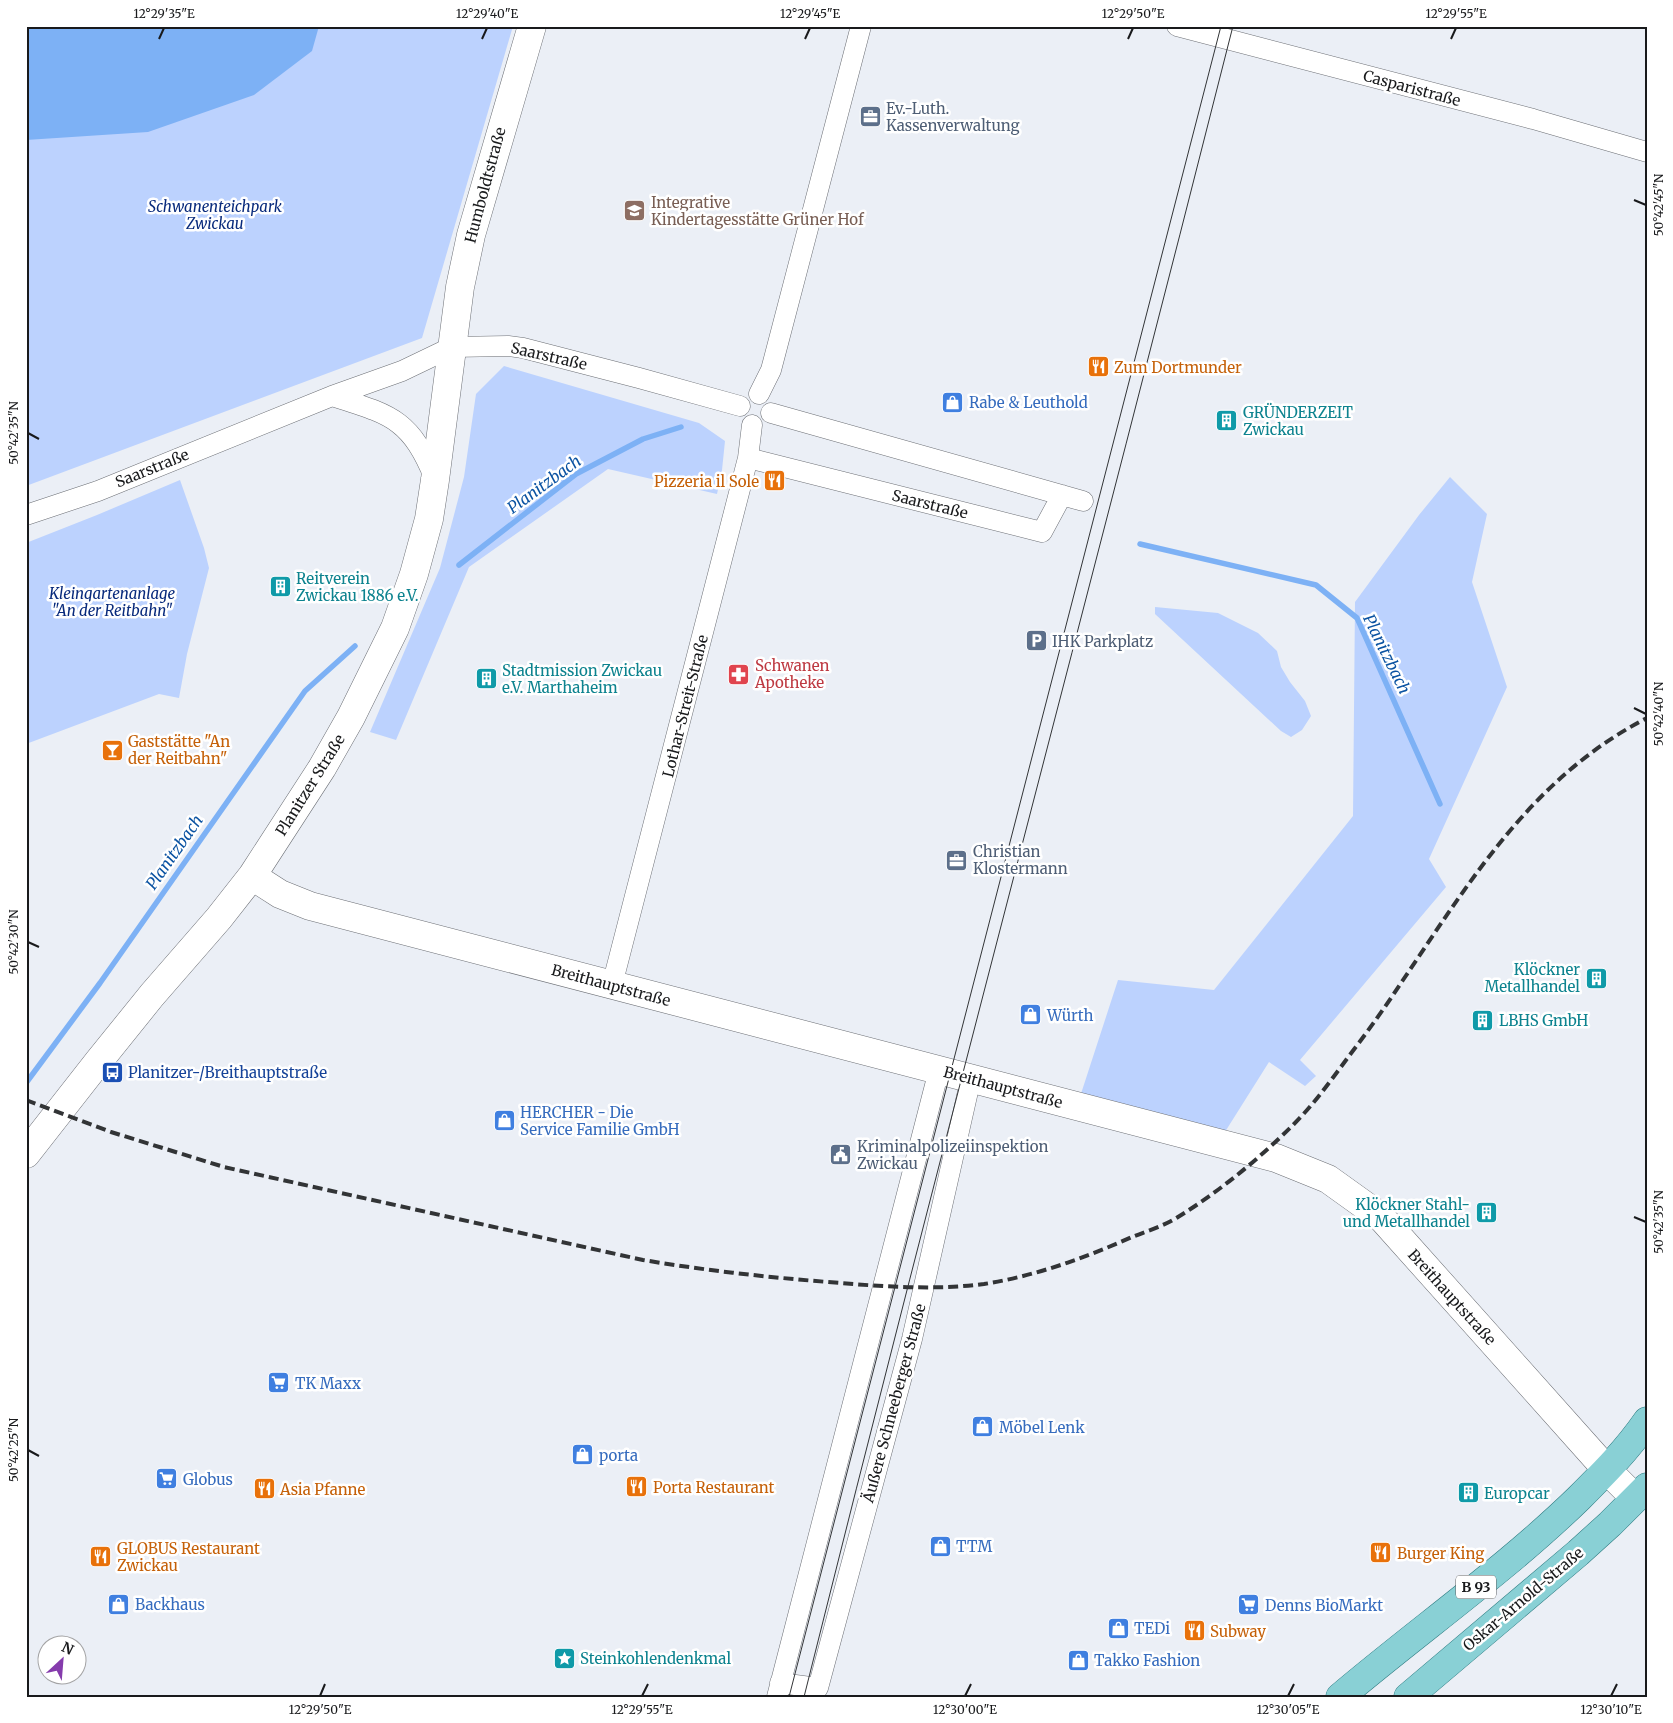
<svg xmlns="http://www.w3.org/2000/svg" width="1673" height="1723" font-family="Merriweather,serif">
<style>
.green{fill:#bcd2fe}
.water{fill:#7db1f5}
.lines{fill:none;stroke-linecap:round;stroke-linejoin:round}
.stream{stroke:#7db1f5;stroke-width:5.5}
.street-casing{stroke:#6c6f75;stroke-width:21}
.secondary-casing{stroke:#6c6f75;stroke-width:29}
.primary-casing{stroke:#2e7c82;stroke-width:29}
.street{stroke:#fff;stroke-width:20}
.secondary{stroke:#fff;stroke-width:28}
.primary{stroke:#89d0d5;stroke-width:28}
.tram{stroke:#323436;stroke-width:1}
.rail{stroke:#323436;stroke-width:4;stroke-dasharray:10 5;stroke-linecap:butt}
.ticks{fill:none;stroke:#191a1c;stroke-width:2}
.labels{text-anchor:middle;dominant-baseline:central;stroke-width:5;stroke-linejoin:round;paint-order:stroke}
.shield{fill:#fff;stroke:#5e5f60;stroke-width:1}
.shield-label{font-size:14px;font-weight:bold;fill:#191a1c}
.street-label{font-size:15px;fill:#191a1c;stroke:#fff}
.service-label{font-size:15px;fill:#4e5e75;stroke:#fff;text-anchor:start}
.education-label{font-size:15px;fill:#785e54;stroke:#fff;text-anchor:start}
.park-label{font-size:15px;font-style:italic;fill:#082a7c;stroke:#fff}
.food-label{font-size:15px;fill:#c56008;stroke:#fff;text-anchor:start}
.shop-label{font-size:15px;fill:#366cbe;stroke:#fff;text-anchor:start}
.culture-label{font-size:15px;fill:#0d838f;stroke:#fff;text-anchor:start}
.health-label{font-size:15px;fill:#be3a42;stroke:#fff;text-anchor:start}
.transit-label{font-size:15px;fill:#164399;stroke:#fff;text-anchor:start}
.water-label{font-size:16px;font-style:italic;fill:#0b53a2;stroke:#fff}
.neatline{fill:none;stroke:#191a1c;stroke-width:2}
.ticks-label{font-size:12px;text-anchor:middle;fill:#191a1c}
</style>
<rect width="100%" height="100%" fill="#ebeff6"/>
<!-- green -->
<path class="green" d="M 26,26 L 513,26 L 422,338 L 26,486 Z
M 504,366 L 699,423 L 725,441 L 722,470 L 717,494 L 608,469 L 469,567 L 396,740 L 370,732 L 440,568 L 464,477 L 476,394 Z
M 1450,477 L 1487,514 L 1472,582 L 1507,687 L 1429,859 L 1446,887 L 1300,1060 L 1316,1076 L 1305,1086 L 1269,1062 L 1218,1143 L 1077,1106 L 1118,980 L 1214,990 L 1353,816 L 1355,602 L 1419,515 Z
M 180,480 L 204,548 L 209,568 L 187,654 L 179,698 L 159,694 L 26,744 L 26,543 L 97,515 Z
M 1155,607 L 1218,613 L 1258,633 L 1277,651 L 1281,667 L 1290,682 L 1305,701 L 1311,716 L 1302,730 L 1291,737 L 1281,731 L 1155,614 Z"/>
<!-- water -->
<path class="water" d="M 26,26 L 319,26 L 312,51 L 254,95 L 148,132 L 26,140 Z"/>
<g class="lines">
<!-- stream -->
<path class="stream" d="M 1140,544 L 1316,585 L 1357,618 L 1440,804
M 459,565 L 576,474 L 643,439 L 681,427
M 26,1083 L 100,983 L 305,691 L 355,646"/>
<defs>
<path id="street" d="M 1177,26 L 1533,119 L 1647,152
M 759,394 L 771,370 L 861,26
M 332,396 C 391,415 410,418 435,479
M 771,413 L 1083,501
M 748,458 L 1042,532 L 1062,495
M 26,515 L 98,491 L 332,396 L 402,371 L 452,347 L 508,346 L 523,348 L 639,378 L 740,406
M 612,985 L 748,458 L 752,425
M 780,1683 L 818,1688 L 912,1339 L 971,1078
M 777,1697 L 939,1070"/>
<path id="secondary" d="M 252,876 L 280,894 L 310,906 L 1276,1158 L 1328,1179 L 1381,1217 L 1607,1470 L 1635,1498
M 26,1154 L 98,1062 L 152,995 L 219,918 L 252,876 L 322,768 L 351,717 L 395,628 L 414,574 L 429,519 L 435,480 L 460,287 L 471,235 L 532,26"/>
<path id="primary" d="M 1340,1697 C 1419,1630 1505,1570 1579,1498 C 1604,1473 1627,1450 1647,1421
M 1408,1697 L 1578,1553 L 1610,1524 L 1647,1487"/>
</defs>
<!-- street casing -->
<use href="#street" class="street-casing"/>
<!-- secondary casing -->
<use href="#secondary" class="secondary-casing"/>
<!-- primary casing -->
<use href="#primary" class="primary-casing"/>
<!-- street -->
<use href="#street" class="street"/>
<!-- secondary -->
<use href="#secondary" class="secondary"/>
<!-- primary -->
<use href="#primary" class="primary"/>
<!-- tram -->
<path class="tram" d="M 789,1697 L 1221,26
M 804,1697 C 943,1139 1092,584 1233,26"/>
<!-- rail -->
<path class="rail" d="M 26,1100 L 111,1132 L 224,1167 L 643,1260 C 709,1271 774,1278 841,1283 C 888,1287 937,1290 984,1284 C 1035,1276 1085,1258 1132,1237 C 1147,1231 1164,1226 1178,1217 C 1220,1191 1260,1158 1294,1124 C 1315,1103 1332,1079 1349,1056 C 1368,1031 1386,1006 1403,980 C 1472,878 1534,776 1647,718"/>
</g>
<!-- ticks -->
<path class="ticks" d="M 159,39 L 164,28M 482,39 L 487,28M 805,39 L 810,28M 1128,39 L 1133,28M 1451,39 L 1456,28M 1634,200 L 1646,205M 28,433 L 39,439M 1634,708 L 1646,714M 28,942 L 39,947M 1634,1217 L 1646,1222M 28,1450 L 39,1456M 320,1696 L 325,1684M 642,1696 L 648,1684M 965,1696 L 971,1684M 1288,1696 L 1294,1684M 1611,1696 L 1617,1684"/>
<!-- icons -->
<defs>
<symbol id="office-square" viewBox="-11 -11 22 22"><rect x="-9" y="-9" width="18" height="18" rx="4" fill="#5c6f8a" stroke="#fff"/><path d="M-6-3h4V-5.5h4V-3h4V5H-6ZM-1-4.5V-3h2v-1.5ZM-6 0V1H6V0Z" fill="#fff"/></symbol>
<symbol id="school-square" viewBox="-11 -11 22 22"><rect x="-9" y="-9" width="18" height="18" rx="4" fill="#8d6e63" stroke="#fff"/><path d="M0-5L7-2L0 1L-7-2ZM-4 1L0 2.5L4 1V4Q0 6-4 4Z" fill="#fff"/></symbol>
<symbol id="restaurant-square" viewBox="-11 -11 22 22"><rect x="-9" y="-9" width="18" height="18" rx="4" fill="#e8710a" stroke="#fff"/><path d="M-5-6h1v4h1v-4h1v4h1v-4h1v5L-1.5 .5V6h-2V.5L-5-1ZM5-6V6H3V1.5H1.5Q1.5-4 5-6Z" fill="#fff"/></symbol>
<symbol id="shop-square" viewBox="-11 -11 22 22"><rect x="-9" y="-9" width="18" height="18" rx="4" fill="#3f7fe0" stroke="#fff"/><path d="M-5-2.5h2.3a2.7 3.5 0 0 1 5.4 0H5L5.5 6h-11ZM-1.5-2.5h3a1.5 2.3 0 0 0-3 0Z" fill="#fff"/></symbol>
<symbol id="building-square" viewBox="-11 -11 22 22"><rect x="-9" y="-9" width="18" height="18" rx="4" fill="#0f9aa8" stroke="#fff"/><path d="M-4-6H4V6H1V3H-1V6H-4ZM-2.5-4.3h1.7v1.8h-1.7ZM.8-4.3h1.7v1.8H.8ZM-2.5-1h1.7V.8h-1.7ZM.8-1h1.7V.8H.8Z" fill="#fff"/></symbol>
<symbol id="parking-square" viewBox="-11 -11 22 22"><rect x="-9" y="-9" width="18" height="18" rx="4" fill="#5c6f8a" stroke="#fff"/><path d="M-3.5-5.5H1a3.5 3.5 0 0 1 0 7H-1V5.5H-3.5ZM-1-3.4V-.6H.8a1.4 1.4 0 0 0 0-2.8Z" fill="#fff"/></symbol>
<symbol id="pharmacy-square" viewBox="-11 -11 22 22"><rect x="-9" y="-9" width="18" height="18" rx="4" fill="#e0444e" stroke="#fff"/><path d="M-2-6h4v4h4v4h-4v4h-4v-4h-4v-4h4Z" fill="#fff"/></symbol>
<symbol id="bar-square" viewBox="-11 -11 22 22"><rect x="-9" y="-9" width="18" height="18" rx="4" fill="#e8710a" stroke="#fff"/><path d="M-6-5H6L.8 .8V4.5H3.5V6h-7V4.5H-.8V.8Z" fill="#fff"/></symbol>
<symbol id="bus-square" viewBox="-11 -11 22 22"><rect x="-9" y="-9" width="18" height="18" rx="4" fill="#1a4fb4" stroke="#fff"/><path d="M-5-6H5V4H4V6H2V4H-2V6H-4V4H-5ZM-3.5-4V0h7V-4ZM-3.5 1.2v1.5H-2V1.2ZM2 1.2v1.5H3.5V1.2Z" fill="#fff"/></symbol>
<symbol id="civic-square" viewBox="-11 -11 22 22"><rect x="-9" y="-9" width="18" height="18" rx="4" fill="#5c6f8a" stroke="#fff"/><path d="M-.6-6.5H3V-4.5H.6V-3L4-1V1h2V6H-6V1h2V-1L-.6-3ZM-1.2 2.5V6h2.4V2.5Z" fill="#fff"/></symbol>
<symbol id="supermarket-square" viewBox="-11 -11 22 22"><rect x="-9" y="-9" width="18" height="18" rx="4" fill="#3f7fe0" stroke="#fff"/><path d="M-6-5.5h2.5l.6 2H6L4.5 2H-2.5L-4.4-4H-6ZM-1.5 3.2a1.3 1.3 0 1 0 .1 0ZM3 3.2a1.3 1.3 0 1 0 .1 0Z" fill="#fff"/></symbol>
<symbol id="sight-square" viewBox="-11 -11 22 22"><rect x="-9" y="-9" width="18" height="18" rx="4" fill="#0f9aa8" stroke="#fff"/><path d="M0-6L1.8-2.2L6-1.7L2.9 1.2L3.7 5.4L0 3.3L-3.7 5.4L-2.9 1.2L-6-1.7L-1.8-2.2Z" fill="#fff"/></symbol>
</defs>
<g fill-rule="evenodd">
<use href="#office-square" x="858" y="104" width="25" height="25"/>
<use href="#school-square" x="622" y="198" width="25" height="25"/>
<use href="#restaurant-square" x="1086" y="354" width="25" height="25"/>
<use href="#shop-square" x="940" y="390" width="25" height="25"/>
<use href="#building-square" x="1214" y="408" width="25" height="25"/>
<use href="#restaurant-square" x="762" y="468" width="25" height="25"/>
<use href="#building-square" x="268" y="574" width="25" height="25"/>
<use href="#parking-square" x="1024" y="628" width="25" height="25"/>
<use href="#pharmacy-square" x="726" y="662" width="25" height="25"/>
<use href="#building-square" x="474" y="666" width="25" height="25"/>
<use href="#bar-square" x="100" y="738" width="25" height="25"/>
<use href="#office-square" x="944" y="848" width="25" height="25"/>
<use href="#building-square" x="1584" y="966" width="25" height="25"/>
<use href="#shop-square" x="1018" y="1002" width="25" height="25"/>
<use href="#building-square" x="1470" y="1008" width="25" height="25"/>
<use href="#bus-square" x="100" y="1060" width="25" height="25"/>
<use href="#shop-square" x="492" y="1108" width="25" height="25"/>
<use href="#civic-square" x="828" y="1142" width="25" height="25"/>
<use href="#building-square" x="1474" y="1200" width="25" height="25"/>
<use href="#supermarket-square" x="266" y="1370" width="25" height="25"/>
<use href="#shop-square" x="970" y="1414" width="25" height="25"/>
<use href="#shop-square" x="570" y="1442" width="25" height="25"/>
<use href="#supermarket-square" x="154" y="1466" width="25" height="25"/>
<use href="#restaurant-square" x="624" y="1474" width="25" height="25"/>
<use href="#restaurant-square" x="252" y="1476" width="25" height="25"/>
<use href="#building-square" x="1456" y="1480" width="25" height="25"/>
<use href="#shop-square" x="928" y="1534" width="25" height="25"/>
<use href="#restaurant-square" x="1368" y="1540" width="25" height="25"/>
<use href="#restaurant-square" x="88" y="1544" width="25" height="25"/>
<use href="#shop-square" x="106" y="1592" width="25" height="25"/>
<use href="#supermarket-square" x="1236" y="1592" width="25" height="25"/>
<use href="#shop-square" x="1106" y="1616" width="25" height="25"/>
<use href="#restaurant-square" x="1182" y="1618" width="25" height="25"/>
<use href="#sight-square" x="552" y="1646" width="25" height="25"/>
<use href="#shop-square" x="1066" y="1648" width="25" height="25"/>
</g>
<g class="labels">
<!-- shield labels -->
<rect class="shield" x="1456" y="1575.5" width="40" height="23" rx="4"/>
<g class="shield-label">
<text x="1476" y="1587">B 93</text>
</g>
<!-- street labels -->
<g class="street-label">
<text transform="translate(1412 88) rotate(15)">Casparistraße</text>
<text transform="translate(485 185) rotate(-75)">Humboldtstraße</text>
<text transform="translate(549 356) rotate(13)">Saarstraße</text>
<text transform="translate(152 468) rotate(-22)">Saarstraße</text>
<text transform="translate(930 504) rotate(14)">Saarstraße</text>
<text transform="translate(685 706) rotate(-76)">Lothar-Streit-Straße</text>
<text transform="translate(310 785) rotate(-58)">Planitzer Straße</text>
<text transform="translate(611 985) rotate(15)">Breithauptstraße</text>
<text transform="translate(1003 1087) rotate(15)">Breithauptstraße</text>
<text transform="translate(1452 1297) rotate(48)">Breithauptstraße</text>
<text transform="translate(894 1403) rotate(-75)">Äußere Schneeberger Straße</text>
<text transform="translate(1523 1599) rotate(-40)">Oskar-Arnold-Straße</text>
</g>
<!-- service labels -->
<g class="service-label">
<text x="886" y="108">Ev.-Luth.<tspan x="886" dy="17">Kassenverwaltung</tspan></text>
<text x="1052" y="641">IHK Parkplatz</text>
<text x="973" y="851">Christian<tspan x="973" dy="17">Klostermann</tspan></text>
<text x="857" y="1146">Kriminalpolizeiinspektion<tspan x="857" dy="17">Zwickau</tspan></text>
</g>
<!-- education labels -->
<g class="education-label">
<text x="651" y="202">Integrative<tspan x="651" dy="17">Kindertagesstätte Grüner Hof</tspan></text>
</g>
<!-- park labels -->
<g class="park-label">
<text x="215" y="206">Schwanenteichpark<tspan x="215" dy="17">Zwickau</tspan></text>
<text x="112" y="593">Kleingartenanlage<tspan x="112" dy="17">"An der Reitbahn"</tspan></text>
</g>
<!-- food labels -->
<g class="food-label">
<text x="1114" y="367">Zum Dortmunder</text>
<text x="759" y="481" text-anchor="end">Pizzeria il Sole</text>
<text x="128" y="741">Gaststätte "An<tspan x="128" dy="17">der Reitbahn"</tspan></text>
<text x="653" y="1487">Porta Restaurant</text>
<text x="280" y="1489">Asia Pfanne</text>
<text x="117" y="1548">GLOBUS Restaurant<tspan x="117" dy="17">Zwickau</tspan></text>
<text x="1397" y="1553">Burger King</text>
<text x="1210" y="1631">Subway</text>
</g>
<!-- shop labels -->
<g class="shop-label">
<text x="969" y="402">Rabe &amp; Leuthold</text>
<text x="1047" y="1015">Würth</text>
<text x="520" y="1112">HERCHER - Die<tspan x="520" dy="17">Service Familie GmbH</tspan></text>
<text x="295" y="1383">TK Maxx</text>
<text x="999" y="1427">Möbel Lenk</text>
<text x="599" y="1455">porta</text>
<text x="183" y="1479">Globus</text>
<text x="956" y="1546">TTM</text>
<text x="135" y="1604">Backhaus</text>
<text x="1265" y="1605">Denns BioMarkt</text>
<text x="1134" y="1628">TEDi</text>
<text x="1094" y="1660">Takko Fashion</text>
</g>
<!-- culture labels -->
<g class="culture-label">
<text x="1243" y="412">GRÜNDERZEIT<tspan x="1243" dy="17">Zwickau</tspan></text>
<text x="296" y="578">Reitverein<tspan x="296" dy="17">Zwickau 1886 e.V.</tspan></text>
<text x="502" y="670">Stadtmission Zwickau<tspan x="502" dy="17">e.V. Marthaheim</tspan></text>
<text x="1580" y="969" text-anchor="end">Klöckner<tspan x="1580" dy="17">Metallhandel</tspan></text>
<text x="1499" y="1020">LBHS GmbH</text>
<text x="1470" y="1204" text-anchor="end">Klöckner Stahl-<tspan x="1470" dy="17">und Metallhandel</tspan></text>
<text x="1484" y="1493">Europcar</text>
<text x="580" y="1658">Steinkohlendenkmal</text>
</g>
<!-- health labels -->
<g class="health-label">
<text x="755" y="665">Schwanen<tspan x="755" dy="17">Apotheke</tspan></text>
</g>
<!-- transit labels -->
<g class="transit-label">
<text x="128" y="1072">Planitzer-/Breithauptstraße</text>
</g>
<!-- water labels -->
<g class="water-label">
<text transform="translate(544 484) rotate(-36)">Planitzbach</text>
<text transform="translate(1387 654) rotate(64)">Planitzbach</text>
<text transform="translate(174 852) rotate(-55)">Planitzbach</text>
</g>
</g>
<!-- border -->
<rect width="1673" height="1723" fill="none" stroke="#ffffff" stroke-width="55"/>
<!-- north arrow -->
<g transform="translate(62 1660) rotate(26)"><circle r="24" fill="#ffffff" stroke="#a3a3a4"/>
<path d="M0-4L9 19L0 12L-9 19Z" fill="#853bac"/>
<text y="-8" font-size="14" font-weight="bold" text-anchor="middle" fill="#191a1c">N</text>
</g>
<rect x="28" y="28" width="1618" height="1668" class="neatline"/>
<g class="ticks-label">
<text x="164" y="18">12°29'35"E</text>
<text x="487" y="18">12°29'40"E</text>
<text x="810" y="18">12°29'45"E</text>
<text x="1133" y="18">12°29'50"E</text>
<text x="1456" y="18">12°29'55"E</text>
<text transform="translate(1659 205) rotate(-90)" y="4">50°42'45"N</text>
<text transform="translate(14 433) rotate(-90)" y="4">50°42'35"N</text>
<text transform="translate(1659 714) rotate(-90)" y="4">50°42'40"N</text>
<text transform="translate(14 942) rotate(-90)" y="4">50°42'30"N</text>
<text transform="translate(1659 1222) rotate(-90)" y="4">50°42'35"N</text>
<text transform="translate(14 1450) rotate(-90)" y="4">50°42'25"N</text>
<text x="320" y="1714">12°29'50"E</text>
<text x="642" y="1714">12°29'55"E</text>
<text x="965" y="1714">12°30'00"E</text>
<text x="1288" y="1714">12°30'05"E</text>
<text x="1611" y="1714">12°30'10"E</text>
</g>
</svg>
